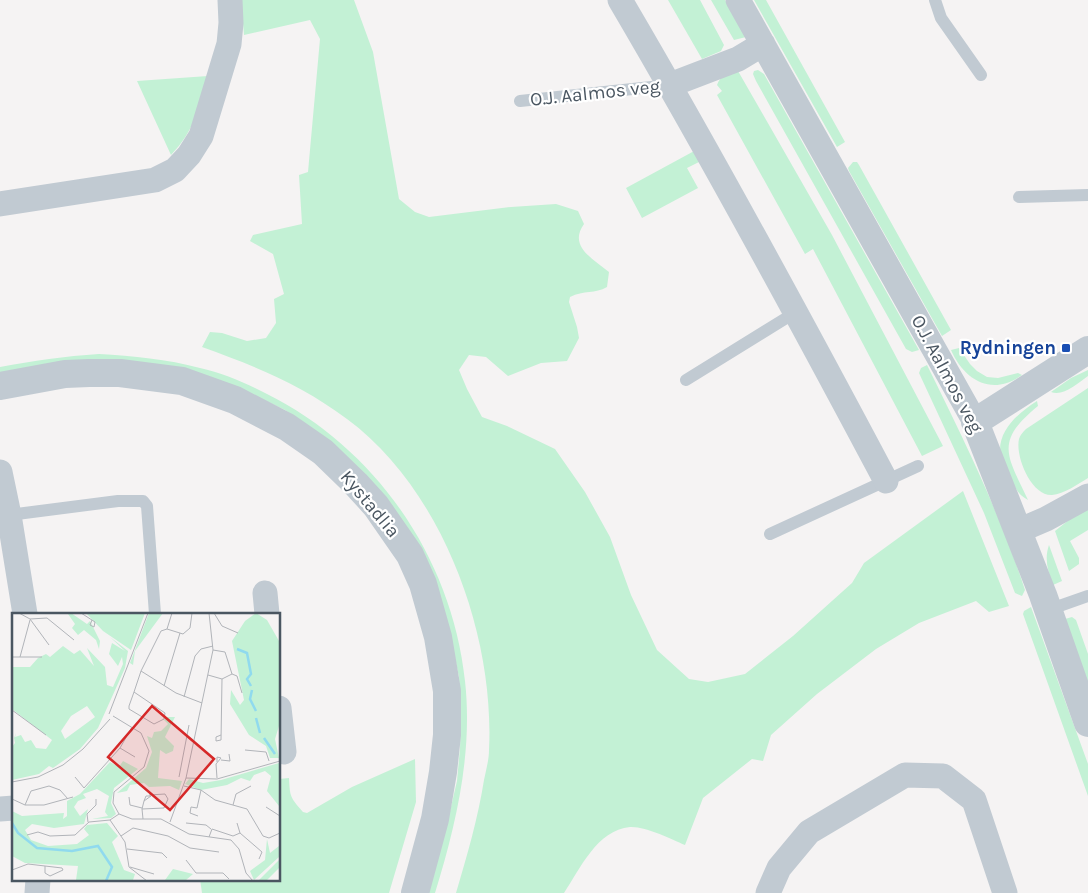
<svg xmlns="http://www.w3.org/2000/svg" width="1088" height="893" font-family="Karla,sans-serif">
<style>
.green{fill:#c3f1d5}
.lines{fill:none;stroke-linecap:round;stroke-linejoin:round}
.service{stroke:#c1cad2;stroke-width:12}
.minor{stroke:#c1cad2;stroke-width:25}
.tertiary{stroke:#c1cad2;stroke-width:28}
.transit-dot{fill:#1a4fb4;stroke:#fff;stroke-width:2}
.labels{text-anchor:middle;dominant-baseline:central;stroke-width:4.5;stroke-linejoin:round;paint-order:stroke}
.street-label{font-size:19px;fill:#4a5661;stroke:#fff}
.transit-label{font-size:19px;font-weight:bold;fill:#164399;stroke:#fff;text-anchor:end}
.inset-river{fill:none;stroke:#90daee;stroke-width:2.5}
.inset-road{fill:none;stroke:#b1b4b9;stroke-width:1}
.view{fill:#d62828;fill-opacity:0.15;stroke:#d62828;stroke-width:2.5}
.inset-edge{fill:none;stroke:#4a5661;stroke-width:2.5}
</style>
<rect width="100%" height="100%" fill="#f5f3f3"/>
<!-- green -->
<path class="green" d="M 241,0 L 354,0 L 373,52 L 399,199 L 415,212 L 429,217 L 511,207 L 556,204 L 578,211 L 584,224 C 568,246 593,259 609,272 L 607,287 C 595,294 584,290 570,297 L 569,302 L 577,327 L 579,338 L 567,361 L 541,363 L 508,376 L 486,357 L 469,355 L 459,370 L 467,389 L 482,417 L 507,426 L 555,449 L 585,492 L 610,537 L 631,595 L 657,650 L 689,679 L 708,682 L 745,674 L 793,636 L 852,583 L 864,563 L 963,491 L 1009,606 L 989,612 L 976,601 L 919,623 L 876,649 L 817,694 L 771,735 L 763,761 L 752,759 L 703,798 L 685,845 C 671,839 645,826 630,827 C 597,830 580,869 564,893 L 456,893 C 467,856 478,818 484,780 C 486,770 489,760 489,750 C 495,634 442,489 347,419 C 302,385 255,366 202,347 L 210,332 L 222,333 L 247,341 L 266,338 L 276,323 L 274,299 L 284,294 L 273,254 L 250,241 L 253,235 L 302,224 L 299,175 L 308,172 L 320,39 L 310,20 L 244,35 Z
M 668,0 L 700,0 L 724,45 L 721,51 L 702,59 Z
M 711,0 L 725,0 L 746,37 L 734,40 Z
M 754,0 L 766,0 L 845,142 L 837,147 Z
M 758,70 L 764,74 L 919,350 L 912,352 L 906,349 L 756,81 L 753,74 L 754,71 Z
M 738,71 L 832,235 L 943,446 L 922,456 L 813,249 L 805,254 L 717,95 L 722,91 L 717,85 C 720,75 729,74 738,71 Z
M 208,76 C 199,107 195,130 171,155 L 137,81 Z
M 696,150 L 701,161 L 687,168 L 698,188 L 642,218 L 626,188 Z
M 853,162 L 857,162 L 859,165 L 951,330 L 942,336 L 849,171 L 848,168 Z
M 959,348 L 970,364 L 977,371 L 987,377 L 998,378 L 1018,373 L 1022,375 C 992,397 964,380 951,350 Z
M 99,354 C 133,356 167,359 200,368 C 223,373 246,383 267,394 C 377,449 452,559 465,681 C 473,753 456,825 435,893 L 428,893 L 450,811 L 457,781 L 460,748 L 461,711 L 459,677 L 448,625 L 314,430 L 285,410 L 254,395 L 0,373 L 0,367 C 33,361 65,356 99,354 Z
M 927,365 C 963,438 1000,513 1025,590 L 1022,596 L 1015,593 L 984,513 L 919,373 L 921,368 Z
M 1088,370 L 1088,376 C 1078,383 1063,397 1051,392 L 1071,378 Z
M 1088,388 L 1088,478 C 1078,484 1064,494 1052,495 C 1031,496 1015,456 1019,439 C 1020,435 1023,432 1026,429 Z
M 1037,401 L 1038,406 C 994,442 1007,455 1028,500 C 1017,494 1014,486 1010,476 C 1006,468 1001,458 1000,450 C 1000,428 1020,412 1037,401 Z
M 1088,508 L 1088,530 L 1070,541 L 1079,558 L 1079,564 L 1069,571 L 1055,531 L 1070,519 Z
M 1049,545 L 1062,581 L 1053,585 C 1048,572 1044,559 1049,545 Z
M 1031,607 L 1088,764 L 1088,796 L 1023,614 L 1024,611 Z
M 1072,617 L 1076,620 L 1088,654 L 1088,685 L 1065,619 Z
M 415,759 L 416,802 L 389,893 L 202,893 L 200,879 L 279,879 L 279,779 L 289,778 C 290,797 290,797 303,812 L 307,813 L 352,787 Z"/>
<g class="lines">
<!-- service -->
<path class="service" d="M 935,0 L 941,18 L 981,75
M 520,101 L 670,85
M 1019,197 L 1088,195
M 686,380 L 796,312
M 9,515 L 118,501 L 143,501 L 147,506 L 155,614
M 770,534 L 918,466
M 1048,610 L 1088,596"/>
<!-- minor -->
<path class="minor" d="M 620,0 C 713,158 800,319 886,481
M 738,0 L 975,422
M 670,85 L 738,59 L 763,44
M 0,204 L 155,180 L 175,170 L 189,155 L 201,136 L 229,44 L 231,23 L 230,0
M 0,472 L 9,515 L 25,614
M 1018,531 L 1046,519 L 1088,496
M 265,593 L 267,614
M 279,708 L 284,752
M 0,809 L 14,808
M 37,893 L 38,879
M 768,893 L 779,868 L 809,832 L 905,775 L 943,776 L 974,800 L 1005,893"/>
<!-- tertiary -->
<path class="tertiary" d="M 1088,350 L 975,422 L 1043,595 L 1088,723
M 0,386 L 65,374 L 89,373 L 120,373 L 182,381 L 235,400 L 287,427 L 323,452 L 356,484 L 376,506 L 410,555 L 423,584 L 438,637 L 447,691 L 447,735 L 443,772 L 435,819 L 415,893"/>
</g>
<!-- markers -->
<rect class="transit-dot" x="1061" y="343" width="10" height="10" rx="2.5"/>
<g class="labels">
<!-- street labels -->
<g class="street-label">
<text transform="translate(595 93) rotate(-6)">O.J. Aalmos veg</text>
<text transform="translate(947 374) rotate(62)">O.J. Aalmos veg</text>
<text transform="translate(370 504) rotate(50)">Kystadlia</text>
</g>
<!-- transit labels -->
<g class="transit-label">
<text x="1056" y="348">Rydningen</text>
</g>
</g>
<!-- overview -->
<g transform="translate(12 613)">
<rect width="268" height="268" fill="#f5f3f3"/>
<path d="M 59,0 L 75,11 L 78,8 L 88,28 L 87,36 L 84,27 L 72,17 L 66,22 L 60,15 L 63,11 L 56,1 ZM 74,0 L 133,0 L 119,37 L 91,18 ZM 137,0 L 151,0 L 123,38 L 121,52 L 118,50 ZM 244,0 L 255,7 L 267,28 L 267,113 L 263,126 L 267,145 L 258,145 L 254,133 L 237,122 L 218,91 L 219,77 L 228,92 L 232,87 L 220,28 L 233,8 ZM 98,24 L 116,38 L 113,55 L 86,115 L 68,136 L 41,155 L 37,153 L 27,161 L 0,167 L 0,134 L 3,130 L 2,125 L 4,120 L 3,124 L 9,122 L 13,129 L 19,127 L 24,135 L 34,136 L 40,127 L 0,96 L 0,54 L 18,54 L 26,45 L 34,41 L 38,44 L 51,33 L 62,41 L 68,37 L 82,53 L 75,35 L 93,54 L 95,72 L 101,74 L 111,51 L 110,44 L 106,53 L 97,41 L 100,30 L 113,38 ZM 75,93 L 83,104 L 53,126 L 49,118 L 59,103 ZM 154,104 L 163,104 L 153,124 L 162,133 L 161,138 L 154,141 L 148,137 L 146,165 L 170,168 L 167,177 L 158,173 L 137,174 L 132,170 L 118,172 L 115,178 L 105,180 L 134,155 L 140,139 L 135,123 L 140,125 L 142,119 L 149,118 L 156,111 L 152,107 ZM 111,148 L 126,156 L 102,175 L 99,190 L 104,201 L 99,205 L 80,206 L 96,203 L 93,199 L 97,183 L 85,176 L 71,181 L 74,185 L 66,188 L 62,194 L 68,203 L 76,196 L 72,211 L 42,215 L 20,211 L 13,217 L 19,227 L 36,233 L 65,231 L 77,222 L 72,216 L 75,212 L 95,210 L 106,223 L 100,229 L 112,257 L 123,261 L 121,267 L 55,267 L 64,267 L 66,253 L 13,250 L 0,243 L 0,198 L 10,203 L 52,200 L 51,206 L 55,203 L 55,188 L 68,181 L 98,149 L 107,154 ZM 267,150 L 267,193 L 255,178 L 259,163 L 253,158 L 242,162 L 238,168 L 229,165 L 215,172 L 189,177 L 173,171 L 177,166 L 191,170 L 209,167 ZM 255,226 L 258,240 L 267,233 L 267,244 L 242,267 L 238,258 L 253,247 ZM 267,247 L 267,255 L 255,267 L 246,268 ZM 161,256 L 181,261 L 174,267 L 153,267 Z" fill="#c3f1d5" fill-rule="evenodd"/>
<path class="inset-river" d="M 225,36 L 235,40 L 239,61 L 235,66 L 239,73M 240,77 L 238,86 L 244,98M 244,105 L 248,120M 252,125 L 263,141M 0,210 L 6,220 L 25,235 L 60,238 L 86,233 L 100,254 L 94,268"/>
<path class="inset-road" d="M 7,0 L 18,6 L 37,32M 69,0 L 83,9 L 82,14 L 78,12 L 80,7M 160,0 L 155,16 L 171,21 L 178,15 L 180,0M 202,0 L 210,13 L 226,20M 18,6 L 35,5 L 62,27M 201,37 L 213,39 L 220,61 L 210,66M 0,44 L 30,44M 8,44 L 18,7M 129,58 L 149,18 L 155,16M 220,61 L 225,63 L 230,80M 196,62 L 210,66 L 209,127 L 204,128 L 204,124 L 209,122M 152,73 L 168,20M 122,79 L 153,100 L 152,106 L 142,111 L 117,96 L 117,93 L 122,79 L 129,58 L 164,80 L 190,90M 172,84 L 183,43 L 189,36 L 201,33M 0,97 L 34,122M 97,101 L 136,0M 101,103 L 129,120 L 137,138 L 132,154 L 102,179 L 101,190 L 107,201 L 120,206 L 149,206 L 177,221 L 219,227 L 227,236 L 234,260 L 241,268M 108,135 L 123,144M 233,137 L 254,139 L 257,148M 209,147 L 218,148 L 217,141M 205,149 L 205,144 L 209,145 L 204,151 L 205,165M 63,164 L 72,175 L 108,135 L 120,114M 167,164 L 177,112M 174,165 L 205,166 L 268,148M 0,169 L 26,164 L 51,152 L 71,136 L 98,106M 172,173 L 189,177 L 185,195 L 179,194 L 178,200 L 186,203M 189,177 L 203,187 L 235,196 L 251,223 L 257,225 L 268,220M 117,184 L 118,192 L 130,195M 0,186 L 13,192 L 32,192 L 61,184M 13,192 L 19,178 L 37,173 L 48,177 L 56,186M 221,192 L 224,181 L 239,173M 254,194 L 268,203M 130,196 L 132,188 L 134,183 L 139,183 L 132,188M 131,206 L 130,196 L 152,195 L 156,186 L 153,181 L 137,182M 98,207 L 113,229 L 117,254 L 135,268M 76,209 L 75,201 L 84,192 L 84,186M 158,209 L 174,165 L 201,37 L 197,0M 174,210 L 194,212 L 199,216M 225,210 L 228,220 L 250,239 L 247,246M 15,222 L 26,219 L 38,223 L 63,222 L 77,209 L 98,207 L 107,201M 109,223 L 121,215 L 156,223 L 178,235 L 207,239M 197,224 L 200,216 L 221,223 L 228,220M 115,236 L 150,240 L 155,245M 174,247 L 184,260 L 211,260 L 217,266M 118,254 L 142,261M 0,257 L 16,251 L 50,255 L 51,257 L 38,263 L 33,260 L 33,253"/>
<path class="view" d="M 140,93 L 202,146 L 158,197 L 96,144 Z"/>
<rect width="268" height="268" class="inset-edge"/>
</g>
</svg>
